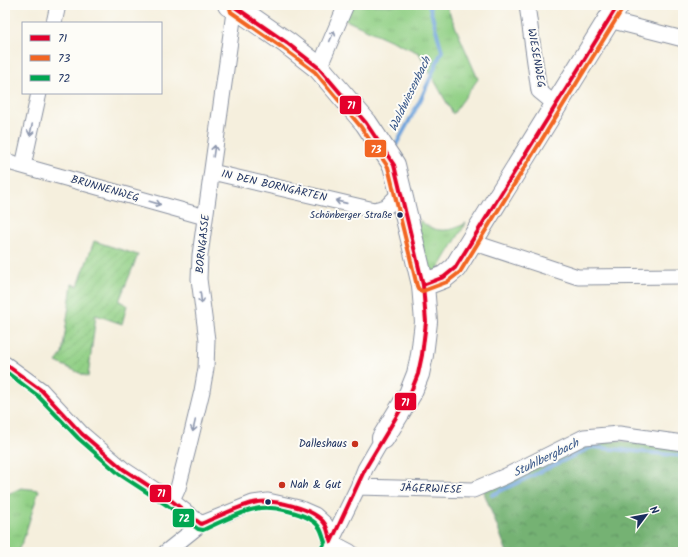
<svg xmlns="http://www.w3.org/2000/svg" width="688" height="557" font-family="Kalam,sans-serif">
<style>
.grass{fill:url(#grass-tufts);stroke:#568072}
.forest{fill:url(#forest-crowns);stroke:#487068}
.garden{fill:url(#garden-furrows);stroke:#568072}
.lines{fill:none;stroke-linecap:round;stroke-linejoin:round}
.stream{stroke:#70a4dc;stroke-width:4}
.street-casing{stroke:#888f9e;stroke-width:17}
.secondary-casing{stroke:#888f9e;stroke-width:24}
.street{stroke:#fff;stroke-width:15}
.secondary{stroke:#fff;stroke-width:22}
.bus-1-casing{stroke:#fdfcf7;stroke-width:7}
.bus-2-casing{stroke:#fdfcf7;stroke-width:7}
.bus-3-casing{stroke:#fdfcf7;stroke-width:7}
.bus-1{stroke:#e4002b;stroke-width:4}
.bus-2{stroke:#f26522;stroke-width:4}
.bus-3{stroke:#00a651;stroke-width:4}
.oneway{stroke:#8d97ae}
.bus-dot{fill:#1b2f5e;stroke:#fdfcf7;stroke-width:1.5}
.poi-dot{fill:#c8321e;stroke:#fdfcf7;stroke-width:1.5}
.labels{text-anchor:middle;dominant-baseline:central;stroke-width:4;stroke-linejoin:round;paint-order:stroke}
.bus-label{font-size:10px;fill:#1b2f5e;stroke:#fdfcf7;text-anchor:end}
.street-label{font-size:11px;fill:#1b2f5e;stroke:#fdfcf7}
.poi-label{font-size:11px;fill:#1b2f5e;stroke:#fdfcf7;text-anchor:end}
.water-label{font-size:12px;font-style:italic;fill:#39588a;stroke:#fdfcf7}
.line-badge{stroke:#fdfcf7;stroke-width:1.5}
.badge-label{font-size:11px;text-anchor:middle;font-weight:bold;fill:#fff}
</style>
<defs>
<pattern id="grass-tufts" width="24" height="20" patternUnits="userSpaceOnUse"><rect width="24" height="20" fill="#92d086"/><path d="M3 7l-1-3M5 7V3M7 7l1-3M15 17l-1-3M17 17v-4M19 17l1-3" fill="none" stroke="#7db376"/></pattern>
<pattern id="forest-crowns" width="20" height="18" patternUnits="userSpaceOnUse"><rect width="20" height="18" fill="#75b273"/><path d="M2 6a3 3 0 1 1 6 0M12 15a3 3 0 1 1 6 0" fill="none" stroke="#5f9162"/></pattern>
<pattern id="garden-furrows" width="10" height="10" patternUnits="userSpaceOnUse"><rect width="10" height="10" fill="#92d086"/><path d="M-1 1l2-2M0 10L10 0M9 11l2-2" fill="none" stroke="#7db376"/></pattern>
</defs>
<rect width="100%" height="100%" fill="#fdfcf7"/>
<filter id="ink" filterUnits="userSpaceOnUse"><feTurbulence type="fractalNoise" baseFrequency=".025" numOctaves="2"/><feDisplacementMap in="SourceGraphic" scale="8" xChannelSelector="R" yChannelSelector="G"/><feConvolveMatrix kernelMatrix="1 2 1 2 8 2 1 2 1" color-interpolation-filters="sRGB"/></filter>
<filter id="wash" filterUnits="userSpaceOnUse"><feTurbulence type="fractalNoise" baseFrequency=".012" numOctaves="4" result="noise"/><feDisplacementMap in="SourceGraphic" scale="16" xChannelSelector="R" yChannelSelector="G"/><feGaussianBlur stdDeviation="0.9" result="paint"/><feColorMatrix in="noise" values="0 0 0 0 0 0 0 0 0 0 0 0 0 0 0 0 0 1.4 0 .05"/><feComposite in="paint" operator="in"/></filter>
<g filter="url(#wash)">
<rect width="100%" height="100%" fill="#f5efdd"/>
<!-- grass -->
<path class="grass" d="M 348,5 L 446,5 L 478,79 L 453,114 L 419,53 L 343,19 Z
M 420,220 C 434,234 451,232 466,223 L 436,273 L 428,272 L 418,229 Z
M 21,488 L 39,490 L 23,541 L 17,552 L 5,552 L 5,493 L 8,494 Z"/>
<!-- forest -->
<path class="forest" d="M 599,439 L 683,447 L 683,552 L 507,552 L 483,490 Z"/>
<!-- garden -->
<path class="garden" d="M 94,241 L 138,255 L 119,301 L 127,305 L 122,324 L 96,315 L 88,377 L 56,362 L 62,354 L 72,284 L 78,286 Z"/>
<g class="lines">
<!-- stream -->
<path class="stream" d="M 396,145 L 421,99 L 442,51 L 429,5
M 492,495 L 592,447 L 683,456"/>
</g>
</g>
<g filter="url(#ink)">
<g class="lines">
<defs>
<path id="street" d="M 527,5 L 539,91 L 556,105
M 609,20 L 683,39
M 54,23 L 58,5
M 319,68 L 346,5
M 5,161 L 205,217
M 23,166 L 39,93
M 212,172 L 374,210 L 386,207 L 401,192
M 472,242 L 578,277 L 683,276
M 5,364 L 41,390 L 82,434 L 123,469 L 172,501 L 201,524
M 358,487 L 473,490 L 506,476 L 584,437 L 619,434 L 683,443
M 172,501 L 178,488 L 188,449 L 202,391 L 206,368 L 207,340 L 199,279 L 200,255 L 235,5
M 331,542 L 350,552
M 166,552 L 201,524 L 253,503 L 268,501 L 299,508 L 315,515 L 325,524 L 331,542
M 326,552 L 358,487 L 365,469 L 383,438"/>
<path id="secondary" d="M 229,5 L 235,7 L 287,43 L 319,68 L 366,123 L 394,165 L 423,285 L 426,322 L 422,355 L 418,374 L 410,394 L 383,438
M 423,285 L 444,277 L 455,268 L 618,5"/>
</defs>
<!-- street casing -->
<use href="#street" class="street-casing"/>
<!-- secondary casing -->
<use href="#secondary" class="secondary-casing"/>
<!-- street -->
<use href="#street" class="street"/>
<!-- secondary -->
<use href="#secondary" class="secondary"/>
<defs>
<path id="bus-1" d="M 229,5 L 235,7 L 287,43 L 319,68 L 366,123 L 394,165 L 423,285 L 426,322 L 422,355 L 418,374 L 410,394 L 365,469 L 331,542
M 423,285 L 444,277 L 455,268 L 618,5
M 5,364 L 41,390 L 82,434 L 123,469 L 172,501 L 201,524 C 217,517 237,507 253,503 C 271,498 315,508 325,524 C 328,529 329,537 331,542"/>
<path id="bus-2" d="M 229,5 L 231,12 L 283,48 L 315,72 L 361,127 L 388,167 L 417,286 L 419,290 L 423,291 L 447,282 L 460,272 L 623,8"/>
<path id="bus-3" d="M 5,371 L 37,395 L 78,438 L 119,474 L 168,506 L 198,529 L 203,530 C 218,523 240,512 255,509 C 271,505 309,513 319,527 C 322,531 323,537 325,542 L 321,549"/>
</defs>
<!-- bus-1 casing -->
<use href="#bus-1" class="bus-1-casing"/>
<!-- bus-2 casing -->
<use href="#bus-2" class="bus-2-casing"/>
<!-- bus-3 casing -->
<use href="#bus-3" class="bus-3-casing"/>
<!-- bus-1 -->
<use href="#bus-1" class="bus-1"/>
<!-- bus-2 -->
<use href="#bus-2" class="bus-2"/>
<!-- bus-3 -->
<use href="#bus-3" class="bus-3"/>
</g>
<!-- one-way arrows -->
<defs><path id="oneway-shaft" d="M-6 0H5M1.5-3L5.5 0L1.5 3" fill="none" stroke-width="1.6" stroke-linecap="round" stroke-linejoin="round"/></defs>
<g class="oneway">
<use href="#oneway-shaft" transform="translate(332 36) rotate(-67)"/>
<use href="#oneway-shaft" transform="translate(31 130) rotate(102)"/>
<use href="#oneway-shaft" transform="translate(214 151) rotate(-82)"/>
<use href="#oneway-shaft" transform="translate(341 202) rotate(-167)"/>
<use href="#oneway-shaft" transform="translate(155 203) rotate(16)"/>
<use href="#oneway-shaft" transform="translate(201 298) rotate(83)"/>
<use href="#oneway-shaft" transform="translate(194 426) rotate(103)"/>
</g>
</g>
<!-- markers -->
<g class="bus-dot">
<circle cx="400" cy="215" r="3.5"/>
<circle cx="268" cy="502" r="3.5"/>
</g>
<g class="poi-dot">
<circle cx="355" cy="444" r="4"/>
<circle cx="282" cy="485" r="4"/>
</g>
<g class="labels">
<!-- bus labels -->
<g class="bus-label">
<text x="392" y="215">Schönberger Straße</text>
</g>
<!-- street labels -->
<g class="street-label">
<text transform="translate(536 58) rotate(80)">WIESENWEG</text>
<text transform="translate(274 186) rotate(13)">IN DEN BORNGÄRTEN</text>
<text transform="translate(105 189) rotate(16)">BRUNNENWEG</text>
<text transform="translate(203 244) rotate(-84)">BORNGASSE</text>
<text transform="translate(431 489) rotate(2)">JÄGERWIESE</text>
</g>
<!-- poi labels -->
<g class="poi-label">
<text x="347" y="444">Dalleshaus</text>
<text x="290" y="485" text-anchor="start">Nah &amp; Gut</text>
</g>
<!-- water labels -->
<g class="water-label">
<text transform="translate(410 94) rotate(-64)">Waldwiesenbach</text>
<text transform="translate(546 458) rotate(-26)">Stuhlbergbach</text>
</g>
</g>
<g class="line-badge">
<rect x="339" y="95" width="23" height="20" rx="4" fill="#e4002b"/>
<rect x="364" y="139" width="23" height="19" rx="4" fill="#f26522"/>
<rect x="394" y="392" width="23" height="19" rx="4" fill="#e4002b"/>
<rect x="149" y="484" width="23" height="19" rx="4" fill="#e4002b"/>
<rect x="172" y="508" width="23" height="20" rx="4" fill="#00a651"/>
</g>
<g class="badge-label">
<text x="351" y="109">71</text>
<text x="376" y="153">73</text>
<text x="405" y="406">71</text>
<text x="161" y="497">71</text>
<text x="184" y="522">72</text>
</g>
<!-- margin -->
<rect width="688" height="557" fill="none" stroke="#fdfcf7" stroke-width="20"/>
<!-- legend -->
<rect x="22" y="22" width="140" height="72" fill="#fdfcf7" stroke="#a3aaba"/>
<rect x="30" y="35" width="20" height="6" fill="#e4002b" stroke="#a3aaba"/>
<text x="58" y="42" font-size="12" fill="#1b2f5e">71</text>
<rect x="30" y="55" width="20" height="6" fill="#f26522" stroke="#a3aaba"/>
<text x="58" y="62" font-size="12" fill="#1b2f5e">73</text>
<rect x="30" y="75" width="20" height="6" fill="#00a651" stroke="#a3aaba"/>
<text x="58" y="82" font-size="12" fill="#1b2f5e">72</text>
<!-- north arrow -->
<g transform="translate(646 515) rotate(58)" stroke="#fdfcf7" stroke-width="3" paint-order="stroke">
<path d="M0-3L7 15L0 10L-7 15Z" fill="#1b2f5e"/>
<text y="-6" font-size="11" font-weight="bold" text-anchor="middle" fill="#1b2f5e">N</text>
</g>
</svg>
